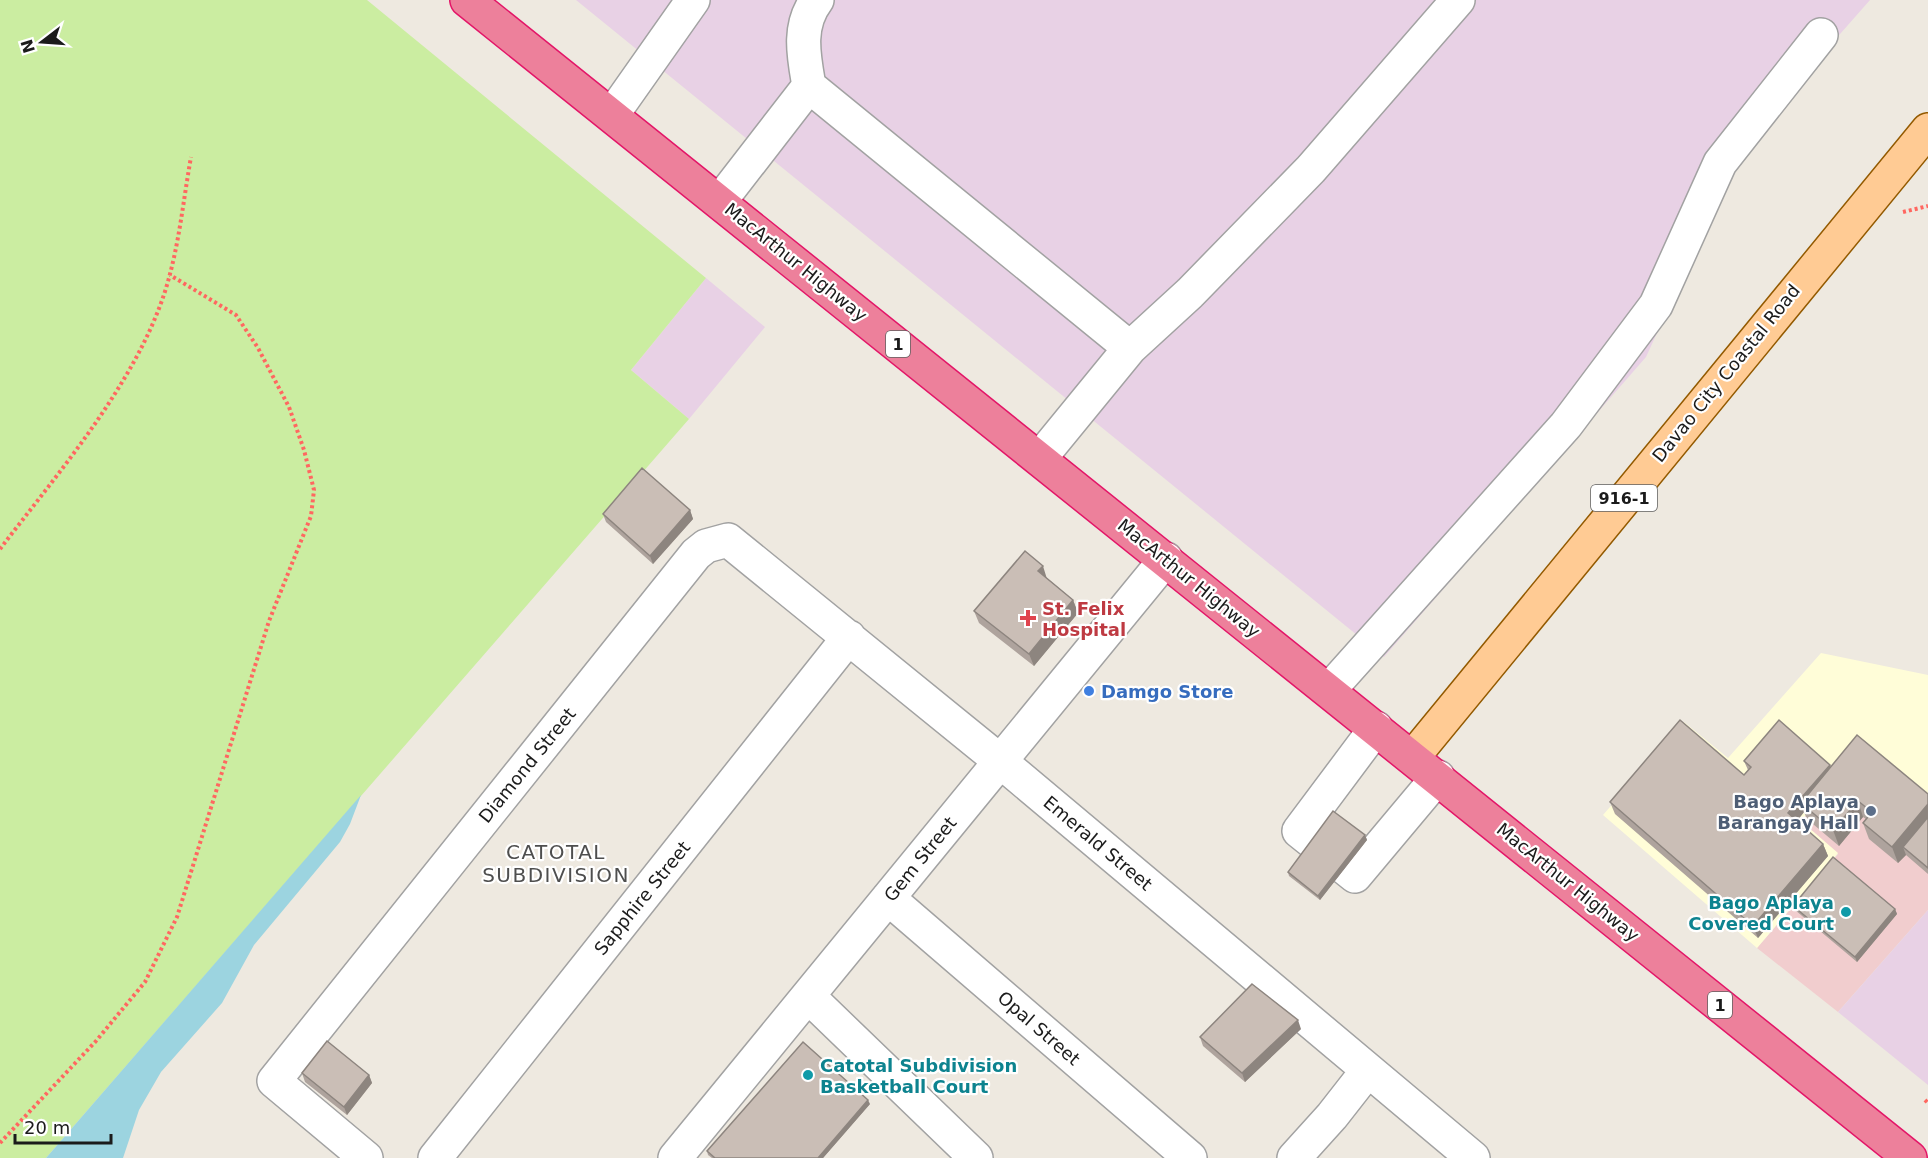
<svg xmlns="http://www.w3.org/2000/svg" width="1928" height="1158" font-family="'DejaVu Sans',sans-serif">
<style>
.commercial{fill:#f1cdce}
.industrial{fill:#e8d1e5}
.education{fill:#fffdd8}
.grass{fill:#cbeda1}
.water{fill:#9cd4e0}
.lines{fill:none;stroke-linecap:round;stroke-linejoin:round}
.minor-casing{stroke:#a2a2a2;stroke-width:36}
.major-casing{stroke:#935a00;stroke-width:36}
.highway-casing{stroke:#e31668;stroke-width:36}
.path{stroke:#ff6760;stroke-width:4;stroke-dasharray:3 3;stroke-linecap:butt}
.minor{stroke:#fff;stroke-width:33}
.major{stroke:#ffcb94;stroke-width:33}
.highway{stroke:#ed809b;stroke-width:33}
.wall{fill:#aea39d}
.shaded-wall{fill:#8d857f}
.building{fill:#cabeb6;stroke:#8d857f;stroke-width:1.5}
.health-dot{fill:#e0444e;stroke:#fff;stroke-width:2}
.shop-dot{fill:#3f7fe0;stroke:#fff;stroke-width:2}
.service-dot{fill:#5c6f8a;stroke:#fff;stroke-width:2}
.culture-dot{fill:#0f9aa8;stroke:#fff;stroke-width:2}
.labels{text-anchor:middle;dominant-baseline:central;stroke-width:4.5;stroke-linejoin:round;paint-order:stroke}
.shield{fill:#fff;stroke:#5f5f5f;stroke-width:1.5}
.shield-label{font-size:16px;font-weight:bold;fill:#1b1b1b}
.street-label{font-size:18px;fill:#1b1b1b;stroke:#fff}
.health-label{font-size:18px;font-weight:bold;fill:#be3a42;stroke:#fff;text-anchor:start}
.shop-label{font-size:18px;font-weight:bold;fill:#366cbe;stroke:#fff;text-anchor:start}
.service-label{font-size:18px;font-weight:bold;fill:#4e5e75;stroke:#fff;text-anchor:end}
.culture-label{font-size:18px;font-weight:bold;fill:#0d838f;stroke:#fff;text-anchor:end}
.neighbourhood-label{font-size:20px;letter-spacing:1.5px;fill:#4e4e4e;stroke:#fff}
</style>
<rect width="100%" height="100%" fill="#eee9e0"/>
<!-- commercial -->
<path class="commercial" d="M 1864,748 L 1928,798 L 1928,910 L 1838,1012 L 1757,948 L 1838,854 L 1801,821 Z"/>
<!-- industrial -->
<path class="industrial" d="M 576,0 L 1870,0 L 1744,143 L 1646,357 L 1384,657 Z
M 706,278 L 765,327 L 689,419 L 631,370 Z
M 1928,910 L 1928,1085 L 1838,1012 Z"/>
<!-- education -->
<path class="education" d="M 1821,653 L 1928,675 L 1928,796 L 1864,748 L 1801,821 L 1838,853 L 1757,948 L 1603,815 L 1684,722 L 1728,758 Z"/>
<!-- grass -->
<path class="grass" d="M 0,0 L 367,0 L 706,278 L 631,370 L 689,419 L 46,1158 L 0,1158 Z"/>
<!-- water -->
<path class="water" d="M 361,795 L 350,824 L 340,842 L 254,945 L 222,1003 L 161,1072 L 139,1110 L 123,1158 L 46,1158 Z"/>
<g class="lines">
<defs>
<path id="minor" d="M 809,86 L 1130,348
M 612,115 L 693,0
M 720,201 L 809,86 C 804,57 797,26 817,0
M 1040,458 L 1130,348 L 1190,293 L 1311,169 L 1458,0
M 1329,690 L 1566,425 L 1656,305 L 1720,163 L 1821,35
M 1314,843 L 1299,831 L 1376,728
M 1345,868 L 1355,876 L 1438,777
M 888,898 L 1190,1158
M 808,996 L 976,1158
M 366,1158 L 274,1081 L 696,554 L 706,546 L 728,540 L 1000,761 L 1473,1158
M 435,1158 L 849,637
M 675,1158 L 1166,559
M 1294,1158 L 1332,1116 L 1368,1070"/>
<path id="major" d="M 1413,757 L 1928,130"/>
<path id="highway" d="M 467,0 L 1910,1158"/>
</defs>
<!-- minor casing -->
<use href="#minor" class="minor-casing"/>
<!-- major casing -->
<use href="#major" class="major-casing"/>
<!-- highway casing -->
<use href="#highway" class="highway-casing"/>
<!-- path -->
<path class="path" d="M 1903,212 L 1928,206
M 0,549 C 61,469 145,373 170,274 C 180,236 184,196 191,157
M 1925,1100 L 1928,1103
M 0,1143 L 96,1041 L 145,982 L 177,917 L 269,621 L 311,516 L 314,490 L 304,450 L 289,407 L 258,348 L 236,315 L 170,275"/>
<!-- minor -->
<use href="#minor" class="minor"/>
<!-- major -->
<use href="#major" class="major"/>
<!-- highway -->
<use href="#highway" class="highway"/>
</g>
<!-- wall -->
<path class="wall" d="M 690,510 L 693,519 L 653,564 L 606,522 L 603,514 Z
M 1047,578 L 1073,600 L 1078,613 L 1034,666 L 979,623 L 974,611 Z
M 1744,761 L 1831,767 L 1928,794 L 1928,874 L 1906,855 L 1898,863 L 1869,839 L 1863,823 L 1866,819 L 1863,817 L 1839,846 L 1807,819 L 1804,812 L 1797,821 L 1823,844 L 1828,856 L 1758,938 L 1615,814 L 1610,802 L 1744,775 L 1748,770 Z
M 1365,835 L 1367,840 L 1320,900 L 1289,876 L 1288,872 Z
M 1793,906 L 1895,909 L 1897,914 L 1857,962 L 1795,910 Z
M 1301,1029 L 1245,1082 L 1203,1046 L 1200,1037 Z
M 302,1073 L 369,1075 L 372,1083 L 347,1115 L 305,1082 Z
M 870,1104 L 823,1158 L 712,1158 L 708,1155 L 707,1151 Z"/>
<!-- shaded-wall -->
<path class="shaded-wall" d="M 690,510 L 693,519 L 653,564 L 650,556 Z
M 1043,566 L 1047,579 L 1038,571 Z
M 1073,600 L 1078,613 L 1034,666 L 1029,654 Z
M 1830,765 L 1834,777 L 1801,803 L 1804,812 L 1793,826 L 1788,813 Z
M 1858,801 L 1863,817 L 1839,846 L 1833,830 Z
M 1928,804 L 1928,827 L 1903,847 L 1906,855 L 1898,863 L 1892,847 Z
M 1365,835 L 1367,840 L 1320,900 L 1318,896 Z
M 1823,844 L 1828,856 L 1758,938 L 1753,926 Z
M 1895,909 L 1897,914 L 1857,962 L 1855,957 Z
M 1298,1020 L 1301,1029 L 1245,1082 L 1242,1073 Z
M 369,1075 L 372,1083 L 347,1115 L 344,1107 Z
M 868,1100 L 870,1104 L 823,1158 L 818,1158 Z"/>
<!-- building -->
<path class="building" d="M 642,468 L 690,510 L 650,556 L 603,514 Z
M 1025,551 L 1043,566 L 1038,571 L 1073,600 L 1029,654 L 974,611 Z
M 1680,720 L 1744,775 L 1751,767 L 1744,761 L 1779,720 L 1830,765 L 1788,813 L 1823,844 L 1753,926 L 1610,802 Z
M 1857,735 L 1928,794 L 1928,804 L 1892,847 L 1863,823 L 1872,812 L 1858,801 L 1833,830 L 1801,803 Z
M 1333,811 L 1365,835 L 1318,896 L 1288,872 Z
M 1928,817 L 1928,868 L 1903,847 Z
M 1833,857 L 1895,909 L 1855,957 L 1793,906 Z
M 1252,984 L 1298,1020 L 1242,1073 L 1200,1037 Z
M 327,1041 L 369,1075 L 344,1107 L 302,1073 Z
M 803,1042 L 868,1100 L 818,1158 L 715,1158 L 707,1151 Z"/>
<!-- markers -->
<path class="health-dot" d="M1025 609h6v6h6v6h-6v6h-6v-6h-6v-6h6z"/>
<circle class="shop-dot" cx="1089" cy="691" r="6"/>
<circle class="service-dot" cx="1871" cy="811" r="6"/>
<g class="culture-dot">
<circle cx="1846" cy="912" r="6"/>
<circle cx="808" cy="1075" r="6"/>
</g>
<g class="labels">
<!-- shield labels -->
<g class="shield">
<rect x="886" y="331" width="24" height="26" rx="4.5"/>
<rect x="1591" y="485" width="66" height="26" rx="4.5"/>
<rect x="1708" y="992" width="24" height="26" rx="4.5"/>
</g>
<g class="shield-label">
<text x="898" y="344">1</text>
<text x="1624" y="498">916-1</text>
<text x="1720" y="1005">1</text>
</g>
<!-- street labels -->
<g class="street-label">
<text transform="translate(796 262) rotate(39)">MacArthur Highway</text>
<text transform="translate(1726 373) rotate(-51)">Davao City Coastal Road</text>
<text transform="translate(1189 578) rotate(39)">MacArthur Highway</text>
<text transform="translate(527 765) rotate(-51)">Diamond Street</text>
<text transform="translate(1098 843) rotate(40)">Emerald Street</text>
<text transform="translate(920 859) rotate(-51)">Gem Street</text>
<text transform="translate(1568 882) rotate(39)">MacArthur Highway</text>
<text transform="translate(642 898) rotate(-51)">Sapphire Street</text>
<text transform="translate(1039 1028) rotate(41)">Opal Street</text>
</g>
<!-- health labels -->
<g class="health-label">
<text x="1042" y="608">St. Felix<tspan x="1042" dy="21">Hospital</tspan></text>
</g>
<!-- shop labels -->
<g class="shop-label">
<text x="1101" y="691">Damgo Store</text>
</g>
<!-- service labels -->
<g class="service-label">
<text x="1859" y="801">Bago Aplaya<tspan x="1859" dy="21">Barangay Hall</tspan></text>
</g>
<!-- culture labels -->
<g class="culture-label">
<text x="1834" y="902">Bago Aplaya<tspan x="1834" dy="21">Covered Court</tspan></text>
<text x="820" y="1065" text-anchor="start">Catotal Subdivision<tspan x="820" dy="21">Basketball Court</tspan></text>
</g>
<!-- neighbourhood labels -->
<g class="neighbourhood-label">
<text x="556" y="852">CATOTAL<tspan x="556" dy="23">SUBDIVISION</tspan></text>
</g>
</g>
<!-- north arrow -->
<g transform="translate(42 42) rotate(253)" stroke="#ffffff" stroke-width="4.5" paint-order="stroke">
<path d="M0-4.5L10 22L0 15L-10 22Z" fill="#1b1b1b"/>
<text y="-9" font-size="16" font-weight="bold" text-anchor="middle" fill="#1b1b1b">N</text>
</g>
<!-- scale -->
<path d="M15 1134v9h96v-9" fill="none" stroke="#1b1b1b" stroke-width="3"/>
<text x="24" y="1134" font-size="18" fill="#1b1b1b" stroke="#ffffff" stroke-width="4.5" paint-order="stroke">20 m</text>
</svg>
